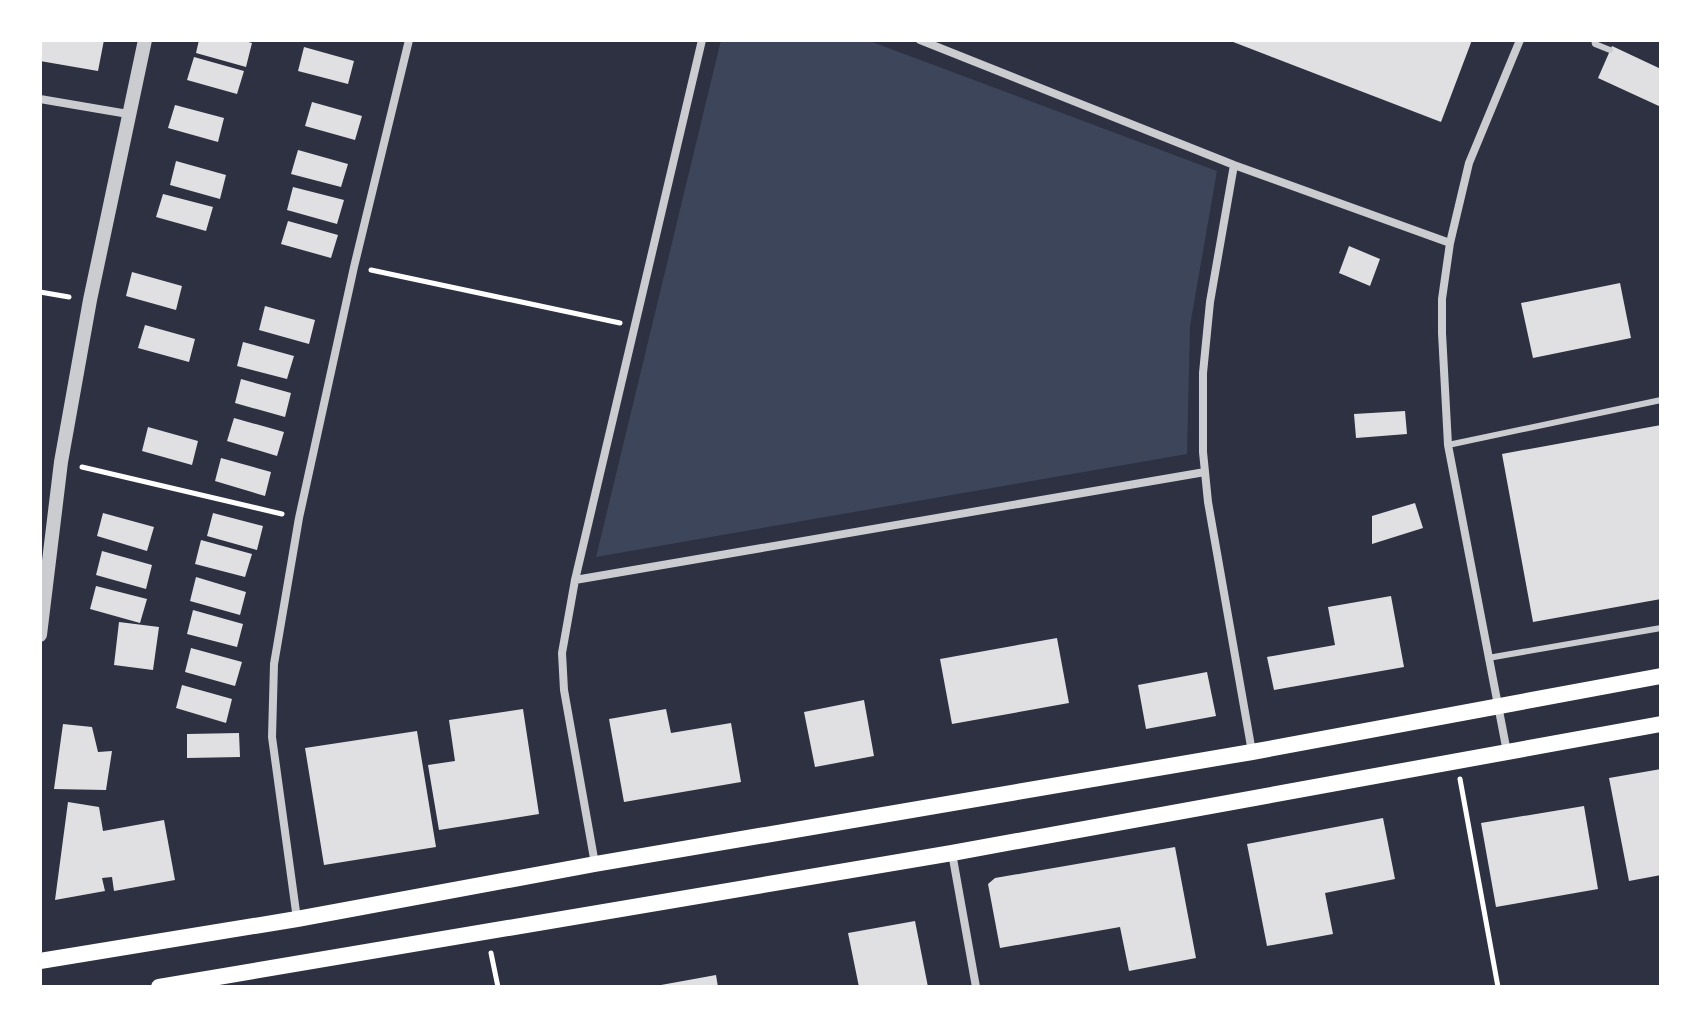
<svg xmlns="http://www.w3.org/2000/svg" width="1701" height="1027" font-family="'DM Sans',sans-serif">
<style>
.green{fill:#3c4559}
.building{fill:#e0e0e3}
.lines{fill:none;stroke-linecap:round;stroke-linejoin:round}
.path{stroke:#fff;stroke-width:5}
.service{stroke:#caccd0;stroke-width:6}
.minor{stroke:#caccd0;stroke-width:8}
.tertiary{stroke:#caccd0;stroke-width:14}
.secondary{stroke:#fff;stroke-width:16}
</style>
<rect width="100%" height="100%" fill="#2d3142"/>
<!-- green -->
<path class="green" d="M 721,40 L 867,40 L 1217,171 L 1190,326 L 1187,454 L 596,557 Z"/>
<!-- building -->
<path class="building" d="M 40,40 L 104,40 L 98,71 L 40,61 Z
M 199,40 L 241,40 L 252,43 L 246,67 L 196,53 Z
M 1228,40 L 1472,40 L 1441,122 Z
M 1612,46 L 1661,69 L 1661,107 L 1598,78 Z
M 304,47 L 354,61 L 348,84 L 298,71 Z
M 194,57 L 244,71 L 237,94 L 187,80 Z
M 312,102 L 362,116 L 355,140 L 305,126 Z
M 175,105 L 224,118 L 218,142 L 168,128 Z
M 298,150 L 348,164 L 341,187 L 291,174 Z
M 176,161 L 226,175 L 220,199 L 170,185 Z
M 293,187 L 344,200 L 337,224 L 287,210 Z
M 163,194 L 213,207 L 206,231 L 156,217 Z
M 288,221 L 338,235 L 331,258 L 281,244 Z
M 1349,246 L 1380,259 L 1370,286 L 1339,273 Z
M 132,272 L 182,286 L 176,310 L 126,296 Z
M 1620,283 L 1631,338 L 1533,358 L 1521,303 Z
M 265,306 L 315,320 L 309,344 L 259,330 Z
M 145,325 L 195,339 L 189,362 L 138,348 Z
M 243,342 L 294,356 L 287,379 L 237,366 Z
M 241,379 L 291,393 L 285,417 L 235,403 Z
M 1405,411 L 1407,434 L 1356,438 L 1354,414 Z
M 234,418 L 284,432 L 277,456 L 227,441 Z
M 1661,425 L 1661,599 L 1533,622 L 1502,454 Z
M 148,427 L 198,441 L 192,465 L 142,451 Z
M 221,458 L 271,472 L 265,496 L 215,481 Z
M 1415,503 L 1423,528 L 1372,544 L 1372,516 Z
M 103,513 L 154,527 L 147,551 L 97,536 Z
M 213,513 L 263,526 L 257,550 L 207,536 Z
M 201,540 L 252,554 L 245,577 L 195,564 Z
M 102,551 L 152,565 L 146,589 L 96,575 Z
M 196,577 L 246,592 L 240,615 L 190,601 Z
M 96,586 L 147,599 L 140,623 L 90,609 Z
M 1391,596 L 1404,667 L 1274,690 L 1267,657 L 1335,645 L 1328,607 Z
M 193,610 L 243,624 L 237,647 L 187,634 Z
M 119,622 L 159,627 L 153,670 L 114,665 Z
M 1057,638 L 1069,703 L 952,724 L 940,659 Z
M 191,648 L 242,662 L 235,686 L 185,672 Z
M 1207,672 L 1216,716 L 1146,729 L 1138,685 Z
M 182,685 L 232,699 L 226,723 L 176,708 Z
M 864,700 L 874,756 L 815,767 L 804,712 Z
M 523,709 L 539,814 L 439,830 L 428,765 L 455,761 L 449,720 Z
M 666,709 L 671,733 L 731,723 L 741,782 L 624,802 L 609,719 Z
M 63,724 L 92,727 L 98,752 L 112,751 L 106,790 L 54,789 Z
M 417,731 L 436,847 L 324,865 L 305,748 Z
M 239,733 L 240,757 L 187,758 L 187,734 Z
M 1661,769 L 1661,875 L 1629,881 L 1609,778 Z
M 68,802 L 99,807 L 103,831 L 164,820 L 175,880 L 114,891 L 112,877 L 102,878 L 105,891 L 55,900 Z
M 1584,806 L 1598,889 L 1496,907 L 1481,823 Z
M 1383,818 L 1395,879 L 1325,893 L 1333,934 L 1267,946 L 1247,844 Z
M 1175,847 L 1196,958 L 1129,971 L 1120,927 L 1000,948 L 988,884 L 995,878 Z
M 915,921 L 928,987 L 859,987 L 848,933 Z
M 716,975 L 718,987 L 661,987 L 661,985 Z"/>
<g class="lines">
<!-- path -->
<path class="path" d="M 371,270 L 620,323
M 40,292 L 69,297
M 82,467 L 282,514
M 1460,779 L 1498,987
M 491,953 L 498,987"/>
<!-- service -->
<path class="service" d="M 1594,40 L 1595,44 L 1610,50
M 1448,445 L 1661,400
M 1488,658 L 1661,628"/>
<!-- minor -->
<path class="minor" d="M 920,40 L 1234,165 L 1450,243
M 40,99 L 128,114
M 1234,165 L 1210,302 L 1203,373 L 1203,452 L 1208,502 L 1252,752
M 575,580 L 1205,472
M 1507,752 L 1448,445 L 1442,333 L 1442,299 L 1450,243 L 1469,163 L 1520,40
M 952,853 L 976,987
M 595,864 L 564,690 L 562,653 L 575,580 L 702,40
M 297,919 L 272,737 L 274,664 L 299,518 L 354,267 L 409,40"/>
<!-- tertiary -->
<path class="tertiary" d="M 40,635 L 61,462 L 90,300 L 145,40"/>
<!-- secondary -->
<path class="secondary" d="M 40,961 L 297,919 L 595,864 L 1252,752 L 1661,676
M 159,987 L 952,853 L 1661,724"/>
</g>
<!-- border -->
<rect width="1701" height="1027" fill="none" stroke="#ffffff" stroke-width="84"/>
</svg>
